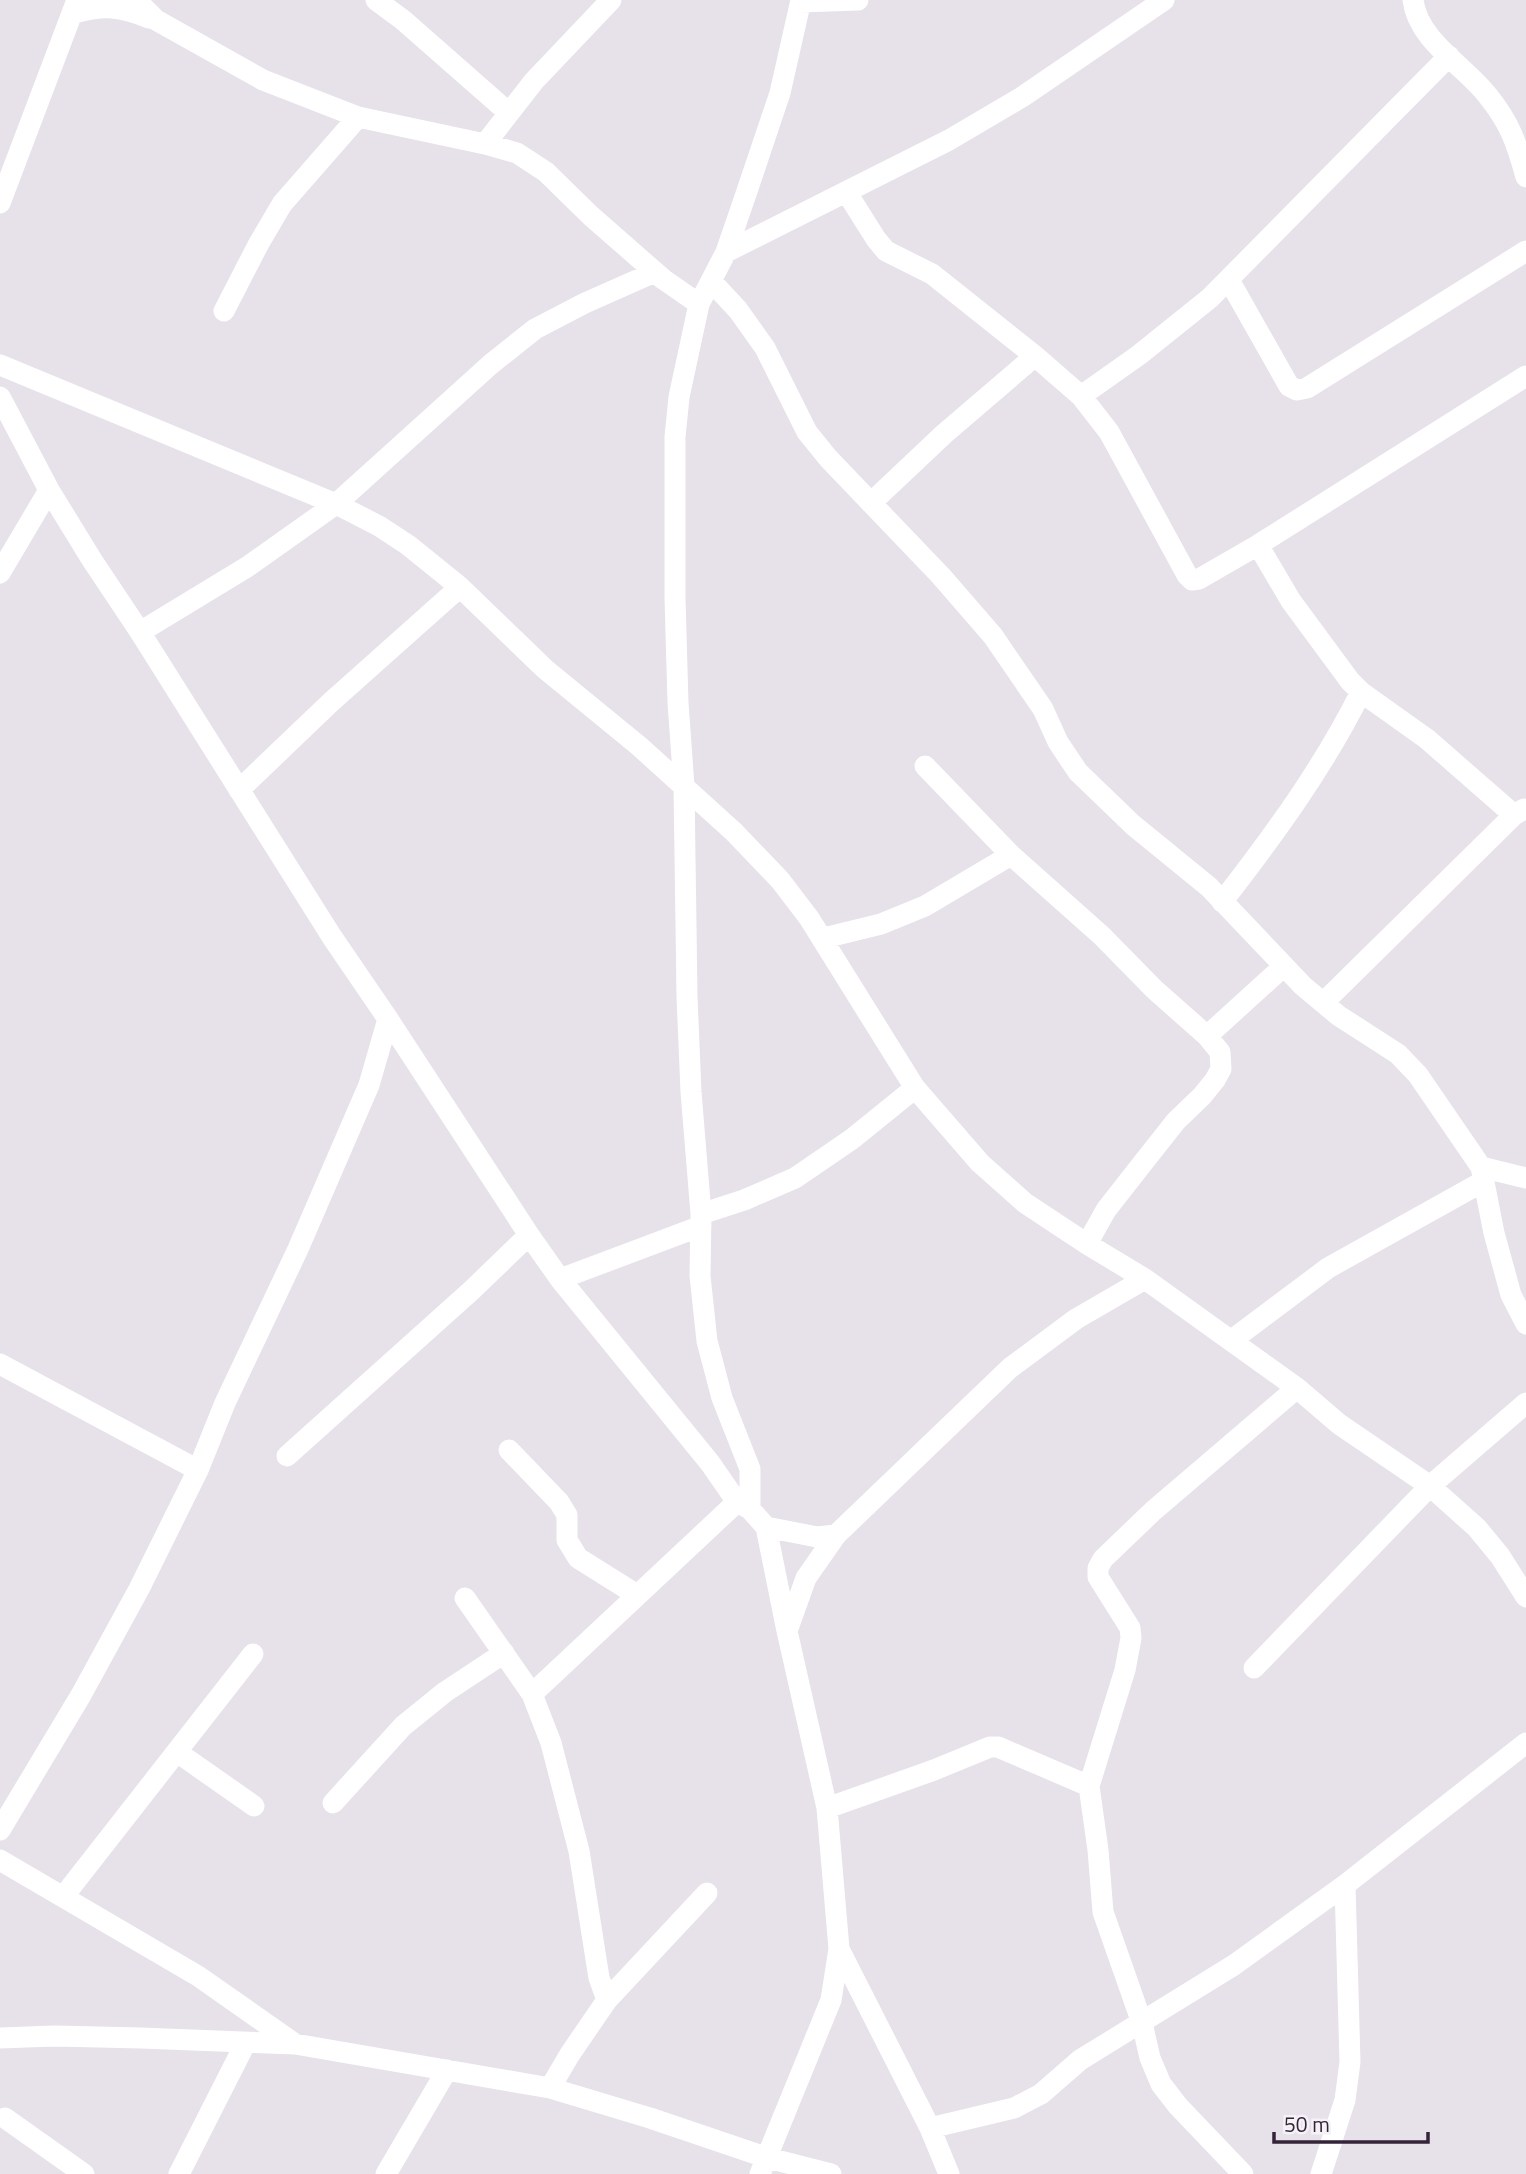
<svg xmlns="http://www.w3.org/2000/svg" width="1526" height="2174" font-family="'Titillium Web',sans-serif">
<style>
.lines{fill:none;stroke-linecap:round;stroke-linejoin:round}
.minor{stroke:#fff;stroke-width:21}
</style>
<rect width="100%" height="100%" fill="#e7e1ea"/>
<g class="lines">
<!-- minor -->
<path class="minor" d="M 136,0 L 156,20 L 263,80 L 358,117 L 485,144 L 517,153 L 546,172 L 591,216 L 663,279 L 699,304
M 376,0 L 403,20 L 509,113
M 1413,0 C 1418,41 1464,65 1488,96 C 1510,123 1517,144 1526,177
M 801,2 L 858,0
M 74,13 C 104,5 120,6 149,18
M 485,144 L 534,81 L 611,0
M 847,193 L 876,239 L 886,251 L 932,274 L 1035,356 L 1081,396 L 1109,432 L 1187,575 L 1192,580 L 1199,579 L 1258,545 L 1526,376
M 0,203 L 77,0
M 726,252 L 949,140 L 1022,97 L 1164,0
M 1229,280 L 1289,386 L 1297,390 L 1307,388 L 1526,251
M 712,282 L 738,310 L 765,348 L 807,432 L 828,458 L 941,576 L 993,636 L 1043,709 L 1058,742 L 1078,772 L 1133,825 L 1209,887 L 1303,986 L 1339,1016 L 1398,1054 L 1418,1075 L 1481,1167 L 1494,1233 L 1511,1295 L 1526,1324
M 224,311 L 258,245 L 282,204 L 358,117
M 0,365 L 336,504 L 379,526 L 408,545 L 460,587 L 545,669 L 639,746 L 734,832 L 780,880 L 809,918 L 915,1088 L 980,1163 L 1025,1203 L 1087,1244 L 1145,1279 L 1297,1388 L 1339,1424 L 1430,1486 L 1477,1528 L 1500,1556 L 1526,1597
M 1081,396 L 1139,355 L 1210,298 L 1449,56
M 0,397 L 49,490 L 92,560 L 140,632 L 332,937 L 388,1019 L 529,1235 L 560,1279 L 710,1463 L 737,1502 L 750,1509 L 766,1527 L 787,1631
M 871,503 L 944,434 L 1035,356
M 1258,545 L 1291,601 L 1350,681 L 1361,692 L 1427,739 L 1514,815
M 0,573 L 49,490
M 140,632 L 247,567 L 336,504 L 491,364 L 535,329 L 585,303 L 655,272
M 925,766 L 1011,855 L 1102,936 L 1154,989 L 1207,1036 L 1220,1052 L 1221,1069 L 1215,1080 L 1202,1096 L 1176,1121 L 1142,1164 L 1106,1210 L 1087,1244
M 239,790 L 331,702 L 460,587
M 1222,902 C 1274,835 1323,768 1361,692
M 824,938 L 881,924 L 925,906 L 1011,855
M 1323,1003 L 1514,815 L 1524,809
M 1207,1036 L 1284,966
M 1481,1167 L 1526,1178
M 701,1214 L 744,1200 L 795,1178 L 852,1139 L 915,1088
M 560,1279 L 701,1226
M 1232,1340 L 1328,1268 L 1484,1181
M 0,1364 L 198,1470
M 509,1450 L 559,1502 L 567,1515 L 567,1540 L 578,1558 L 637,1595
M 287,1456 L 472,1290 L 529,1235
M 750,1509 L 750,1469 L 722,1398 L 707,1341 L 700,1276 L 701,1214 L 691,1092 L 687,997 L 684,786 L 678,703 L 675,598 L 675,437 L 679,397 L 699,304 L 726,252 L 746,194 L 780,93 L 801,0
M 766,1527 L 817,1537 L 836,1535
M 465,1598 L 532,1694 L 551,1743 L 579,1851 L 599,1978 L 607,2000
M 1254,1668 L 1430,1486 L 1526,1403
M 532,1694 L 737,1502
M 177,1752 L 254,1806
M 333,1803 L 403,1726 L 445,1692 L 504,1653
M 827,1808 L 934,1770 L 990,1747 L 998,1747 L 1089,1786
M 0,1830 L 81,1695 L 139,1589 L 198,1470 L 225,1403 L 298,1249 L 369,1085 L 388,1019
M 0,1860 L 198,1976 L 295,2044
M 63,1897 L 253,1654
M 839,1949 L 930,2128 L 949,2174
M 0,2038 L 54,2036 L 141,2038 L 295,2044 L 550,2088 L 650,2118 L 768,2158 L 831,2174
M 550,2088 L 570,2054 L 607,2000 L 707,1893
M 5,2118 L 84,2174
M 930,2128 L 1014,2108 L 1041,2094 L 1080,2060 L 1234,1965 L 1345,1885 L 1526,1743
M 179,2174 L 245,2044
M 386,2174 L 447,2070
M 760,2174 L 831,2000 L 839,1949 L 827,1808 L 787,1631 L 806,1578 L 836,1535 L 1010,1368 L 1076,1319 L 1145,1279
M 1243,2174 L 1178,2106 L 1161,2084 L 1150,2058 L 1142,2023 L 1103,1912 L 1098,1850 L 1089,1786 L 1125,1670 L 1131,1638 L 1130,1628 L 1098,1577 L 1098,1568 L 1103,1559 L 1153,1511 L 1297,1388
M 1321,2174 L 1345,2100 L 1350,2062 L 1345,1885"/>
</g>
<!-- scale -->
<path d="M1274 2132v10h154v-10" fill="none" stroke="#352338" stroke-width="3.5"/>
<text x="1284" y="2132" font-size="21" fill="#352338" stroke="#f4f1f7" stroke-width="5" paint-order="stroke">50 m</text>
</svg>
